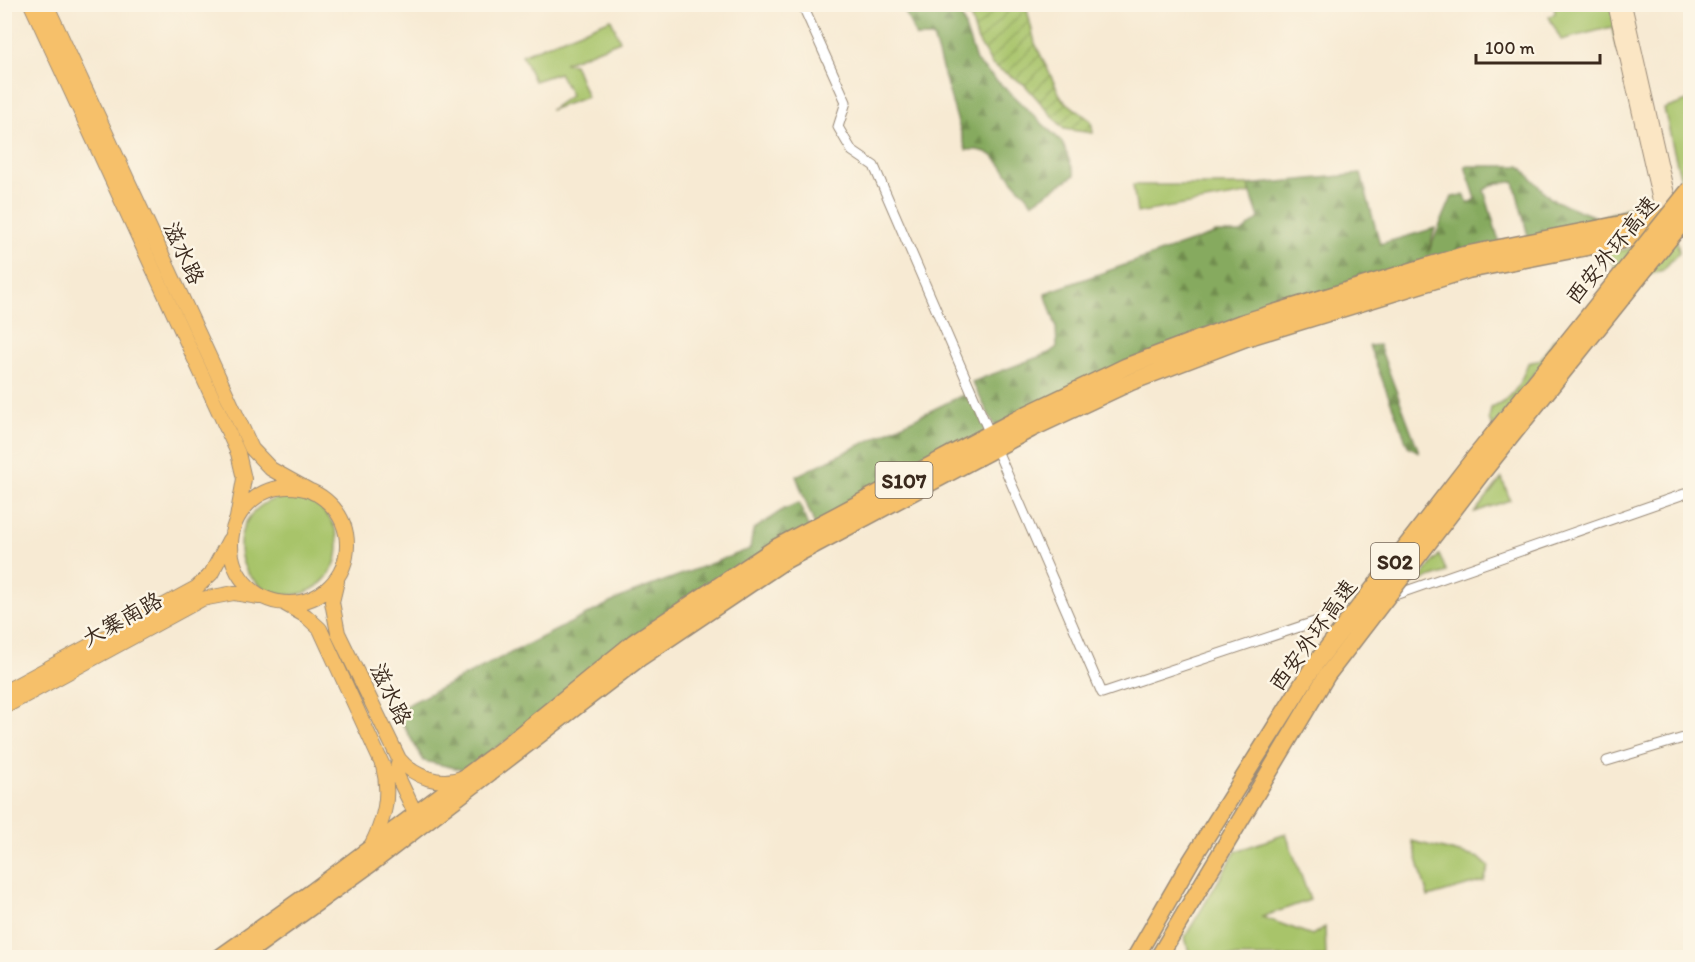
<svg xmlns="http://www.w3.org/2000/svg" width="1695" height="962" font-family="Itim,'LXGW WenKai TC',sans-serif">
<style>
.grass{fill:#a8c46b;stroke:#727744;stroke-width:1.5}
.forest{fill:url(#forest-firs);stroke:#606a3e;stroke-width:1.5}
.garden{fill:url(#garden-furrows);stroke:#727744;stroke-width:1.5}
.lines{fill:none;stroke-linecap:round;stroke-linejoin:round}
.street-casing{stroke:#998a78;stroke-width:11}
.secondary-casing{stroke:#998a78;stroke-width:14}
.primary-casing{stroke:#998a78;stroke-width:16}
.highway-casing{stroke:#998a78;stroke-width:19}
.street{stroke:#fff;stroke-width:9}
.secondary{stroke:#fbe6c4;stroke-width:12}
.primary{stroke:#f6c06b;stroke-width:14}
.highway{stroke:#f6c06b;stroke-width:16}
.highway-bridge-casing{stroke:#998a78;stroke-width:19;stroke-linecap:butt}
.highway-bridge{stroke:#f6c06b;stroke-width:16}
.labels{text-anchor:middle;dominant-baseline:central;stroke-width:5;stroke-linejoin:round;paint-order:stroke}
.shield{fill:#fcf5e5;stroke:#75675a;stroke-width:1.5}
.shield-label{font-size:21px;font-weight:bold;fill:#3b2a1e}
.street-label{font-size:22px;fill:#3b2a1e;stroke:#fcf5e5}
</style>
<defs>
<pattern id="forest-firs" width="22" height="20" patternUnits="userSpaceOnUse" patternTransform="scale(1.5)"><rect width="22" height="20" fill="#86aa5f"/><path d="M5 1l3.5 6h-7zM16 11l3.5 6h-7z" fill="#6f8b4e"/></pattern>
<pattern id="garden-furrows" width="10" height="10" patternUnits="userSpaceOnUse" patternTransform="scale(1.5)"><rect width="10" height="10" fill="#a8c46b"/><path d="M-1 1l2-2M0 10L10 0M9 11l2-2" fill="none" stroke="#8a9f57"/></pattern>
</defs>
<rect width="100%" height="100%" fill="#fcf5e5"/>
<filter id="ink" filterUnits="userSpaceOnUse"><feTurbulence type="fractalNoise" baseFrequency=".0167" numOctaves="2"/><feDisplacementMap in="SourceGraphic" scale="12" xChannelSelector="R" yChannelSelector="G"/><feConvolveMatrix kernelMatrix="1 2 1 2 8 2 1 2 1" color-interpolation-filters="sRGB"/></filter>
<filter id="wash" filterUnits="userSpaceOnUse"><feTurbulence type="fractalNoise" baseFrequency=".008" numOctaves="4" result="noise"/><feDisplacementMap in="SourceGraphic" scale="24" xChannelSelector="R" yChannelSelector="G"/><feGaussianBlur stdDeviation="1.35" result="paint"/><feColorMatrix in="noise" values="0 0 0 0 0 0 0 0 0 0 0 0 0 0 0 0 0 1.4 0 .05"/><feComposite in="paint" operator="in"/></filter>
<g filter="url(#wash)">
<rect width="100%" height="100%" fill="#f7ead3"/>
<!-- grass -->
<path class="grass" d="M 1554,5 L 1622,5 L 1620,52 L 1617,50 L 1612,27 L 1561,40 L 1549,17 L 1555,13 Z
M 611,19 L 620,41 L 564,63 L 574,64 L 587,97 L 550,110 L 571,95 L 559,73 L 534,81 L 522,55 Z
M 1690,100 L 1690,181 L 1681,181 L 1664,109 Z
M 1133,185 L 1248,185 L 1252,193 L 1137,213 Z
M 1677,240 L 1679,252 L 1663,270 L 1624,283 L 1606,253 Z
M 1560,335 L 1562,337 L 1493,428 L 1489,419 L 1491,408 C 1513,400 1520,385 1528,363 L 1540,360 L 1554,339 Z
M 1502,478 L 1510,500 L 1475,512 Z
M240 546a49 49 0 1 1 98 0a49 49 0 1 1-98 0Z
M 1439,555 L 1447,572 L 1417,582 Z
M 1286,834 L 1310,900 L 1262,917 L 1312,935 L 1325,927 L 1326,957 L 1186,957 L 1190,956 L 1185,937 L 1236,851 Z
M 1412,841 L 1479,858 L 1489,867 L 1484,881 L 1428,897 Z"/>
<!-- forest -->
<path class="forest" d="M 902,5 L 958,5 L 976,61 L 1062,142 L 1075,175 L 1032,203 C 1027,193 1020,190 1014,182 C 998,162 995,148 966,150 L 933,37 L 916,37 Z
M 1465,166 L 1520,166 L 1551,199 L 1598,218 L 1667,194 L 1649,217 L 1529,240 L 1514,182 L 1497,183 L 1484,190 L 1501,248 L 996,428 L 972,382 L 1049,353 L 1057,347 L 1056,326 L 1045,293 L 1216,233 L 1241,233 L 1259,218 L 1248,185 L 1361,174 L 1380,244 L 1435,228 L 1428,253 L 1452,197 L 1465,195 L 1468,204 L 1476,199 Z
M 1379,345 L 1419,452 L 1408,446 L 1369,346 Z
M 971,391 L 988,433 L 815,526 L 796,476 Z
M 799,503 L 809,529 L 464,770 L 424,761 L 395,711 L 624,596 L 750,549 L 753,530 L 784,509 Z"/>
<!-- garden -->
<path class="garden" d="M 967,5 L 1026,5 L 1035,43 L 1062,99 L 1091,121 L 1093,133 L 1064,129 L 1024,84 L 992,65 L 977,39 Z"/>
</g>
<g filter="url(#ink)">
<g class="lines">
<defs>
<path id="street" d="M 802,4 L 846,102 L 838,127 L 852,151 L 874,166 L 1102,693 L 1356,608
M 1389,597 L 1690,492
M 1607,761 L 1690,736"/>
<path id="secondary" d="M 1614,4 L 1664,223
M 1625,4 L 1673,216"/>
<path id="primary" d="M 31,4 L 238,453 L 244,479 L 237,518
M 46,4 L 252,449 L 271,469 L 314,493
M231 545a58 58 0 1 1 116 0a58 58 0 1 1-116 0Z
M 337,581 L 332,602 L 338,633 L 399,759 C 414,777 441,787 464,777
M 285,604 L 306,616 L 320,629 L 383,766 C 391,796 384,821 370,848
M 4,692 L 196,588 L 211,574 L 229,540
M 4,707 L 202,599 L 234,593 L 259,597
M 399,759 L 396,773 L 420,823"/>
<path id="highway" d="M 219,958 L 312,892 L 500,751 L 633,643 L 777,547 L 1025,415 L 1125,367 L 1241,323 L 1464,255 L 1678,213
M 240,958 L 373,862 L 641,657 L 784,561 L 1031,429 L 1131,382 L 1246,338 L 1468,270 L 1690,227"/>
</defs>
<!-- street casing -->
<use href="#street" class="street-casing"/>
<!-- secondary casing -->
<use href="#secondary" class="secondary-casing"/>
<!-- primary casing -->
<use href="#primary" class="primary-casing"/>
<!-- highway casing -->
<use href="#highway" class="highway-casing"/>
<!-- street -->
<use href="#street" class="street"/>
<!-- secondary -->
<use href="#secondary" class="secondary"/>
<!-- primary -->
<use href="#primary" class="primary"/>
<!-- highway -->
<use href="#highway" class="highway"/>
<defs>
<path id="highway-bridge" d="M 1135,958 L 1191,861 L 1315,664 L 1468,466 L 1690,189
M 1158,958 L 1327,675 L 1481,474 L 1690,213"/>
</defs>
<!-- highway-bridge casing -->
<use href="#highway-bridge" class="highway-bridge-casing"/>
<!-- highway-bridge -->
<use href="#highway-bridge" class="highway-bridge"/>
</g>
</g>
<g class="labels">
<!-- shield labels -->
<g class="shield">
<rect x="875.5" y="462" width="57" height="36" rx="4.5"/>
<rect x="1371" y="543" width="48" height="36" rx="4.5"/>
</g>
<g class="shield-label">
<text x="904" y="480">S107</text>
<text x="1395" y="561">S02</text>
</g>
<!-- street labels -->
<g class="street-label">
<text transform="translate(1612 250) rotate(-51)">西安外环高速</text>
<text transform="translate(184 253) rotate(65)">滋水路</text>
<text transform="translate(122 619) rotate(-29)">大寨南路</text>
<text transform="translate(1313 635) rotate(-54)">西安外环高速</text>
<text transform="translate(391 694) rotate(64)">滋水路</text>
</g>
</g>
<!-- margin -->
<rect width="1695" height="962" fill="none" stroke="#fcf5e5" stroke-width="24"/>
<!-- scale -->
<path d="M1476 54v9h124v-9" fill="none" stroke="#3b2a1e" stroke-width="3"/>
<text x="1485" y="54" font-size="18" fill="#3b2a1e" stroke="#fcf5e5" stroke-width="4.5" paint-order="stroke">100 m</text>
</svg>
